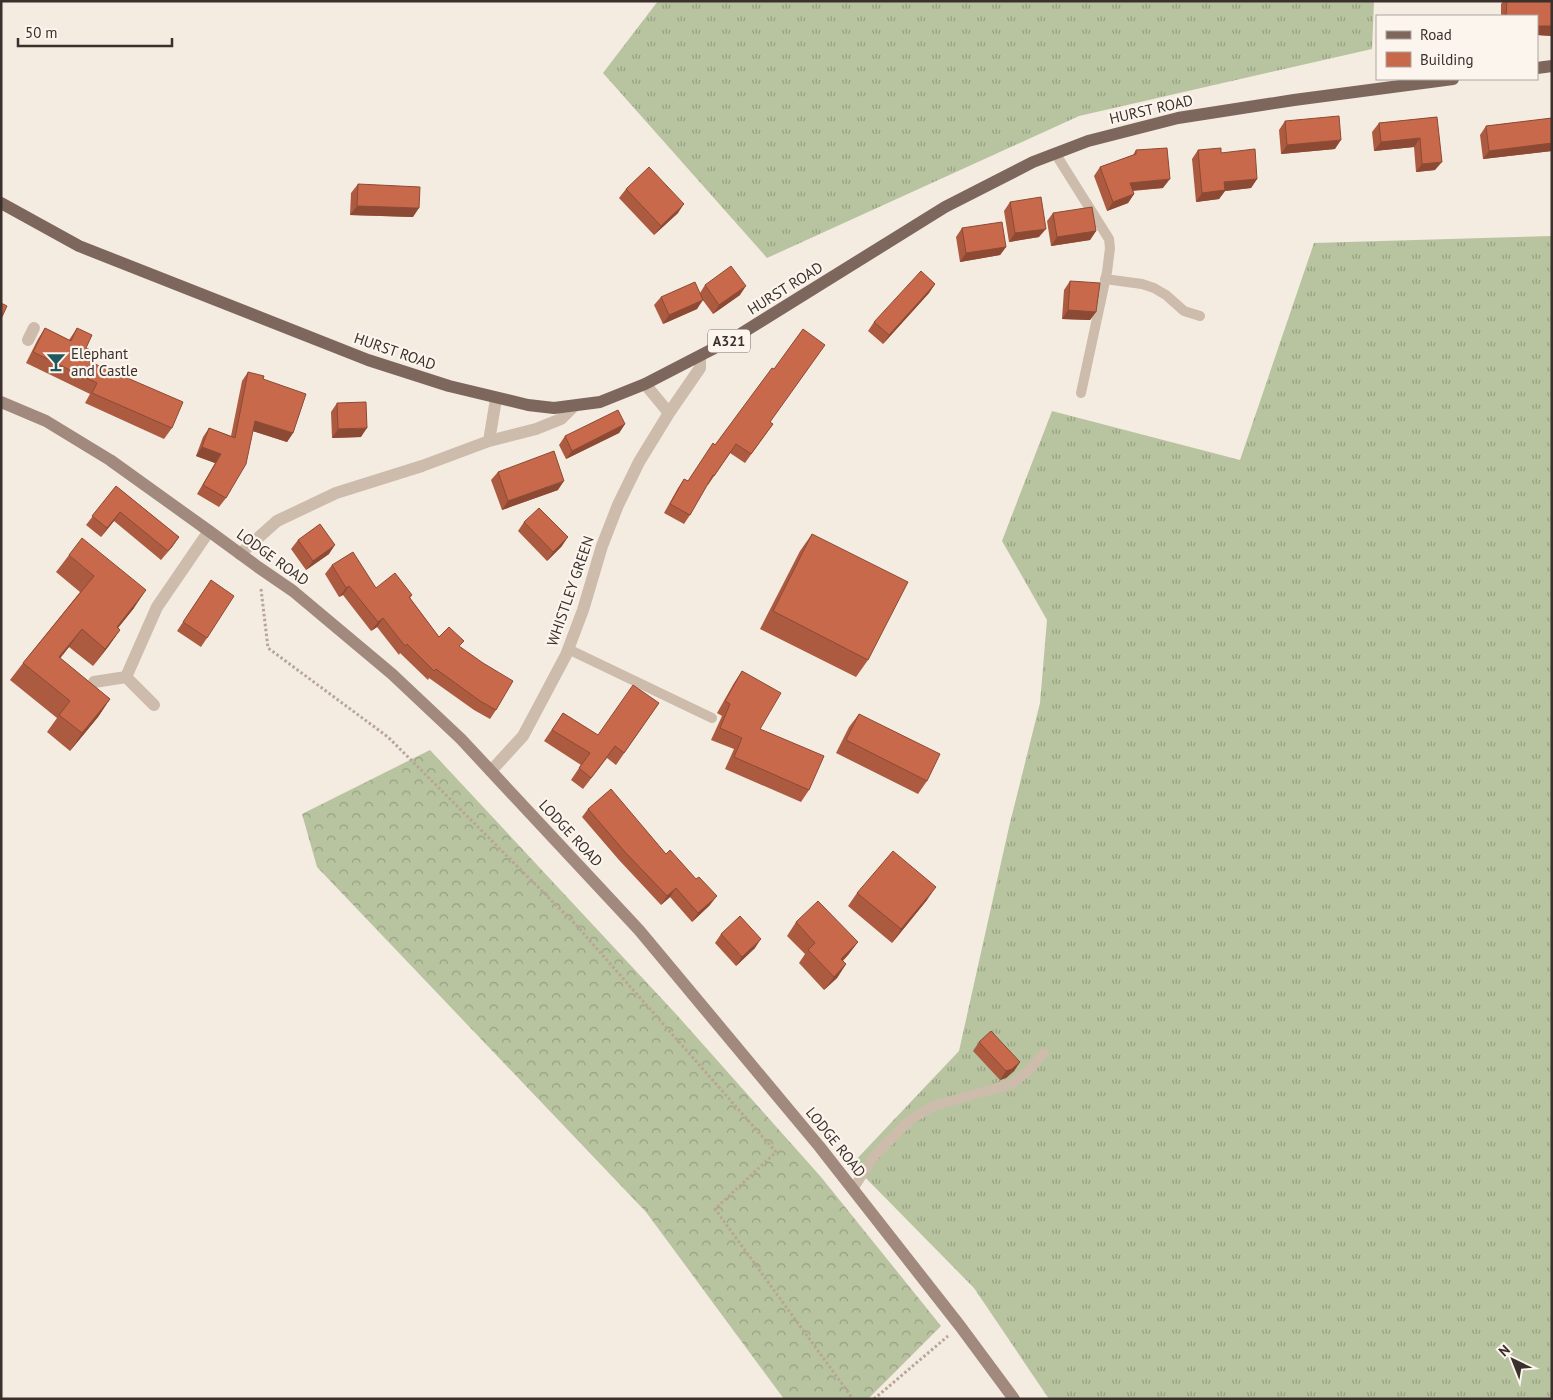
<svg xmlns="http://www.w3.org/2000/svg" width="1553" height="1400" font-family="'PT Sans',sans-serif">
<style>
.grass{fill:url(#grass-tufts)}
.forest{fill:url(#forest-crowns)}
.lines{fill:none;stroke-linecap:round;stroke-linejoin:round}
.path{stroke:#b9a596;stroke-width:3;stroke-dasharray:2.5 2.5;stroke-linecap:butt}
.service{stroke:#cdbbac;stroke-width:10}
.pedestrian{stroke:#cdbbac;stroke-width:12}
.minor{stroke:#cdbbac;stroke-width:12}
.secondary{stroke:#a18a7d;stroke-width:12}
.primary{stroke:#7d675c;stroke-width:12}
.wall{fill:#ac5a40}
.shaded-wall{fill:#8c4a34}
.building{fill:#c8694b;stroke:#8c4a34}
.labels{text-anchor:middle;dominant-baseline:central;stroke-width:4.5;stroke-linejoin:round;paint-order:stroke}
.shield{fill:#fbf5ee;stroke:#756b66;stroke-width:1}
.shield-label{font-size:14px;font-weight:bold;fill:#3b302b}
.street-label{font-size:15px;fill:#3b302b;stroke:#fbf5ee}
.poi-label{font-size:15px;fill:#3b302b;stroke:#fbf5ee;text-anchor:start}
</style>
<defs>
<pattern id="grass-tufts" width="24" height="20" patternUnits="userSpaceOnUse" patternTransform="scale(1.25)"><rect width="24" height="20" fill="#b8c4a0"/><path d="M3 7l-1-3M5 7V3M7 7l1-3M15 17l-1-3M17 17v-4M19 17l1-3" fill="none" stroke="#97a083"/></pattern>
<pattern id="forest-crowns" width="20" height="18" patternUnits="userSpaceOnUse" patternTransform="scale(1.25)"><rect width="20" height="18" fill="#b8c4a0"/><path d="M2 6a3 3 0 1 1 6 0M12 15a3 3 0 1 1 6 0" fill="none" stroke="#97a083"/></pattern>
</defs>
<rect width="100%" height="100%" fill="#f4ebe1"/>
<!-- grass -->
<path class="grass" d="M 658,1 L 1374,1 L 1372,49 L 1079,116 L 767,258 L 603,73 Z
M 1552,236 L 1552,1399 L 1049,1399 L 974,1288 L 852,1164 L 959,1051 L 1009,827 L 1040,703 L 1047,620 L 1002,541 L 1052,411 L 1240,460 L 1314,243 Z"/>
<!-- forest -->
<path class="forest" d="M 430,750 L 676,1014 L 821,1177 L 941,1326 L 868,1399 L 784,1399 L 646,1212 L 317,867 L 302,814 Z"/>
<g class="lines">
<!-- path -->
<path class="path" d="M 261,589 L 268,648 L 388,737 L 576,925 L 776,1152 L 715,1209 L 853,1399
M 874,1399 L 948,1336"/>
<!-- service -->
<path class="service" d="M 1055,153 L 1109,239 L 1110,248 L 1107,272 L 1081,393
M 1105,279 L 1142,284 L 1154,288 L 1166,295 L 1184,311 L 1200,316
M 568,649 L 712,718
M 853,1189 L 874,1156 L 910,1120 L 933,1106 L 1011,1084 L 1028,1071 L 1044,1053"/>
<!-- pedestrian -->
<path class="pedestrian" d="M 28,340 L 34,328"/>
<!-- minor -->
<path class="minor" d="M 645,384 L 669,413
M 489,441 L 496,399
M 240,554 L 277,521 L 336,493 L 422,466 L 489,441 L 536,429 L 561,419 L 574,406
M 126,677 L 154,705
M 94,682 L 126,677 L 157,607 L 209,531
M 491,771 L 523,736 L 566,655 L 583,610 L 602,546 L 618,505 L 639,462 L 669,413 L 700,368 L 700,356"/>
<!-- secondary -->
<path class="secondary" d="M 1,402 L 46,421 L 110,460 L 209,531 L 258,567 L 293,591 L 392,674 L 461,739 L 639,930 L 819,1146 L 960,1326 L 1014,1399"/>
<!-- primary -->
<path class="primary" d="M 1537,68 L 1552,66
M 1,203 L 79,246 L 368,360 L 449,386 L 528,405 L 554,408 L 600,402 L 645,384 L 734,338 L 945,207 L 1033,162 L 1088,141 L 1178,118 L 1294,100 L 1453,79"/>
</g>
<!-- wall -->
<path class="wall" d="M 1503,1 L 1552,1 L 1552,36 L 1537,35 L 1537,16 L 1501,16 L 1501,4 Z
M 1437,117 L 1435,170 L 1416,172 L 1414,147 L 1374,151 L 1372,132 L 1379,123 Z
M 1552,118 L 1552,151 L 1483,159 L 1480,135 L 1486,126 Z
M 1285,121 L 1335,149 L 1281,154 L 1279,130 Z
M 1136,150 L 1163,188 L 1133,191 L 1134,194 L 1128,203 L 1107,211 L 1094,176 L 1100,167 L 1133,155 Z
M 1198,150 L 1221,153 L 1257,179 L 1251,188 L 1225,191 L 1219,199 L 1196,202 L 1192,159 Z
M 358,184 L 413,217 L 350,215 L 351,193 Z
M 626,189 L 678,213 L 654,235 L 619,198 Z
M 1010,202 L 1039,237 L 1009,242 L 1004,211 Z
M 1053,213 L 1096,231 L 1090,240 L 1051,246 L 1047,221 Z
M 962,228 L 1006,247 L 1000,255 L 960,262 L 956,237 Z
M 1070,281 L 1096,312 L 1090,320 L 1062,319 L 1064,290 Z
M 935,284 L 929,293 L 883,344 L 868,331 L 874,322 Z
M 705,285 L 740,295 L 713,314 L 702,299 L 697,309 L 663,324 L 654,305 L 661,297 L 700,293 Z
M 45,328 L 69,340 L 77,328 L 86,348 L 88,361 L 172,428 L 164,439 L 85,403 L 90,394 L 26,363 L 38,339 Z
M 248,372 L 263,379 L 293,433 L 287,442 L 253,431 L 226,498 L 219,507 L 197,494 L 215,463 L 196,456 L 203,437 L 209,428 L 231,436 L 242,381 Z
M 337,403 L 361,437 L 332,438 L 331,412 Z
M 770,422 L 773,424 L 745,463 L 730,453 L 708,485 L 707,484 L 690,515 L 684,524 L 664,513 L 678,488 L 684,479 L 688,481 L 715,445 Z
M 625,424 L 619,433 L 566,459 L 559,445 L 565,436 Z
M 498,472 L 558,490 L 502,510 L 491,480 Z
M 116,486 L 179,537 L 161,560 L 114,521 L 101,537 L 86,525 Z
M 524,522 L 562,546 L 547,561 L 518,531 Z
M 812,534 L 868,660 L 856,677 L 760,629 L 800,551 Z
M 298,540 L 329,554 L 306,570 L 291,549 Z
M 69,555 L 134,608 L 118,628 L 120,630 L 108,647 L 93,666 L 69,647 L 60,658 L 110,699 L 98,717 L 70,751 L 47,732 L 57,718 L 10,680 L 23,663 L 80,592 L 56,572 Z
M 332,565 L 376,588 L 412,595 L 410,598 L 439,637 L 460,647 L 496,710 L 490,719 L 474,710 L 429,678 L 428,680 L 400,653 L 399,655 L 377,627 L 371,631 L 343,595 L 339,597 L 325,574 Z
M 211,580 L 207,638 L 201,647 L 177,631 Z
M 742,671 L 760,729 L 809,790 L 801,802 L 725,769 L 734,749 L 711,740 L 722,716 L 717,713 L 734,683 Z
M 659,703 L 616,765 L 607,758 L 583,789 L 571,780 L 581,765 L 544,741 L 563,713 L 598,735 Z
M 859,714 L 927,781 L 918,794 L 836,753 L 849,727 Z
M 588,809 L 666,854 L 710,905 L 692,922 L 670,897 L 661,905 L 619,860 L 582,817 Z
M 857,893 L 927,900 L 892,943 L 848,906 Z
M 796,922 L 858,942 L 848,955 L 843,961 L 846,964 L 837,978 L 824,990 L 799,963 L 805,954 L 787,936 Z
M 721,934 L 755,948 L 736,966 L 715,943 Z
M 979,1042 L 1020,1062 L 1014,1071 L 1006,1078 L 1000,1080 L 973,1051 Z"/>
<!-- shaded-wall -->
<path class="shaded-wall" d="M 1537,26 L 1552,26 L 1552,36 L 1537,35 Z
M 1420,138 L 1414,147 L 1374,151 L 1381,142 Z
M 1341,140 L 1335,149 L 1281,154 L 1287,145 Z
M 1552,143 L 1552,151 L 1483,159 L 1489,151 Z
M 1442,162 L 1435,170 L 1416,172 L 1422,164 Z
M 1170,179 L 1163,188 L 1124,191 L 1130,183 Z
M 1257,179 L 1251,188 L 1225,191 L 1219,199 L 1196,202 L 1202,193 L 1224,182 Z
M 1134,194 L 1128,203 L 1107,211 L 1113,202 Z
M 684,204 L 678,213 L 654,235 L 661,226 Z
M 357,206 L 419,208 L 413,217 L 350,215 Z
M 1046,229 L 1039,237 L 1009,242 L 1015,233 Z
M 1096,231 L 1090,240 L 1051,246 L 1057,237 Z
M 1006,247 L 1000,255 L 960,262 L 966,253 Z
M 935,284 L 929,293 L 883,344 L 889,335 Z
M 746,286 L 740,295 L 713,314 L 719,305 Z
M 703,300 L 697,309 L 663,324 L 669,315 Z
M 1068,310 L 1096,312 L 1090,320 L 1062,319 Z
M 255,421 L 293,433 L 287,442 L 249,430 Z
M 625,424 L 619,433 L 566,459 L 572,451 Z
M 367,428 L 361,437 L 332,438 L 338,429 Z
M 202,447 L 221,454 L 215,463 L 196,456 Z
M 564,481 L 558,490 L 502,510 L 508,501 Z
M 120,512 L 114,521 L 101,537 L 107,528 Z
M 179,537 L 173,546 L 161,560 L 168,551 Z
M 568,537 L 562,546 L 547,561 L 553,552 Z
M 335,545 L 329,554 L 306,570 L 313,561 Z
M 349,586 L 343,595 L 339,597 L 346,588 Z
M 146,590 L 134,608 L 105,644 L 117,627 Z
M 383,618 L 377,627 L 371,631 L 378,622 Z
M 82,629 L 69,647 L 47,675 L 59,657 Z
M 120,630 L 108,647 L 93,666 L 105,649 Z
M 110,699 L 98,717 L 70,751 L 82,733 Z
M 936,887 L 927,900 L 892,943 L 901,929 Z
M 676,888 L 670,897 L 661,905 L 667,896 Z
M 717,896 L 710,905 L 692,922 L 698,913 Z
M 761,939 L 755,948 L 736,966 L 742,957 Z
M 858,942 L 848,955 L 831,972 L 841,959 Z
M 846,964 L 837,978 L 824,990 L 834,977 Z
M 1020,1062 L 1014,1071 L 1006,1078 L 1000,1080 L 1006,1071 Z"/>
<!-- building -->
<path class="building" d="M 1507,1 L 1552,1 L 1552,26 L 1537,26 L 1537,16 L 1506,16 Z
M 1339,116 L 1341,140 L 1287,145 L 1285,121 Z
M 1437,117 L 1442,162 L 1422,164 L 1420,138 L 1381,142 L 1379,123 Z
M 1552,118 L 1552,143 L 1489,151 L 1486,126 Z
M 1167,148 L 1170,179 L 1130,183 L 1134,194 L 1113,202 L 1100,167 L 1136,154 L 1136,150 Z
M 1221,148 L 1221,153 L 1255,149 L 1257,179 L 1224,182 L 1225,190 L 1202,193 L 1198,150 Z
M 649,167 L 684,204 L 661,226 L 626,189 Z
M 358,184 L 420,187 L 419,208 L 357,206 Z
M 1041,197 L 1046,229 L 1015,233 L 1010,202 Z
M 1092,207 L 1096,231 L 1057,237 L 1053,213 Z
M 1002,222 L 1006,247 L 966,253 L 962,228 Z
M 731,266 L 746,286 L 719,305 L 705,285 Z
M 921,271 L 935,284 L 889,335 L 874,322 Z
M 1070,281 L 1100,283 L 1096,312 L 1068,310 Z
M 695,282 L 703,300 L 669,315 L 661,297 Z
M 1,303 L 7,306 L 1,319 Z
M 45,328 L 71,341 L 77,328 L 92,335 L 86,348 L 93,351 L 88,361 L 183,402 L 172,428 L 92,393 L 97,383 L 33,352 Z
M 803,329 L 825,345 L 770,422 L 773,424 L 751,454 L 736,444 L 714,476 L 713,475 L 690,515 L 670,504 L 684,479 L 688,481 L 713,443 L 715,445 L 772,368 L 774,369 Z
M 248,372 L 264,376 L 263,379 L 306,394 L 293,433 L 255,421 L 246,464 L 226,498 L 203,485 L 221,454 L 202,447 L 209,428 L 235,438 Z
M 366,402 L 367,428 L 338,429 L 337,403 Z
M 618,410 L 625,424 L 572,451 L 565,436 Z
M 554,451 L 564,481 L 508,501 L 498,472 Z
M 116,486 L 179,537 L 168,551 L 120,512 L 107,528 L 92,516 Z
M 539,508 L 568,537 L 553,552 L 524,522 Z
M 320,524 L 335,545 L 313,561 L 298,540 Z
M 812,534 L 908,582 L 868,660 L 773,611 Z
M 82,538 L 146,590 L 117,627 L 120,630 L 105,649 L 82,629 L 59,657 L 110,699 L 82,733 L 59,715 L 70,701 L 23,663 L 94,576 L 69,555 Z
M 353,552 L 376,588 L 395,573 L 412,595 L 409,597 L 439,637 L 449,627 L 464,641 L 459,646 L 483,663 L 513,681 L 496,710 L 480,701 L 436,669 L 434,671 L 407,644 L 405,646 L 383,618 L 378,622 L 349,586 L 346,588 L 332,565 Z
M 211,580 L 234,596 L 207,638 L 183,622 Z
M 742,671 L 781,693 L 760,729 L 824,756 L 809,790 L 734,757 L 742,738 L 720,728 L 730,704 L 725,701 Z
M 633,685 L 659,703 L 624,753 L 615,746 L 591,778 L 579,768 L 590,753 L 552,730 L 563,713 L 598,735 Z
M 859,714 L 940,754 L 927,781 L 846,740 Z
M 611,789 L 666,854 L 670,850 L 696,879 L 699,877 L 717,896 L 698,913 L 676,888 L 667,896 L 625,852 L 588,809 Z
M 893,851 L 936,887 L 901,929 L 857,893 Z
M 818,901 L 858,942 L 841,959 L 846,964 L 834,977 L 808,950 L 815,943 L 796,922 Z
M 740,916 L 761,939 L 742,957 L 721,934 Z
M 991,1031 L 1020,1062 L 1012,1069 L 1006,1071 L 979,1042 Z"/>
<!-- icons -->
<defs>
<symbol id="bar-bare" viewBox="-9 -9 18 18"><path d="M-6-5H6L.8 .8V4.5H3.5V6h-7V4.5H-.8V.8Z" fill="#1f5a5e" stroke="#fbf5ee" stroke-width="2.5" paint-order="stroke"/></symbol>
</defs>
<g fill-rule="evenodd">
<use href="#bar-bare" x="42" y="348" width="28" height="28"/>
</g>
<g class="labels">
<!-- shield labels -->
<rect class="shield" x="708" y="329.5" width="42" height="23" rx="4"/>
<g class="shield-label">
<text x="729" y="341">A321</text>
</g>
<!-- street labels -->
<g class="street-label">
<text transform="translate(1151 109) rotate(-13)">HURST ROAD</text>
<text transform="translate(785 288) rotate(-32)">HURST ROAD</text>
<text transform="translate(395 351) rotate(19)">HURST ROAD</text>
<text transform="translate(273 557) rotate(36)">LODGE ROAD</text>
<text transform="translate(570 591) rotate(-71)">WHISTLEY GREEN</text>
<text transform="translate(571 833) rotate(47)">LODGE ROAD</text>
<text transform="translate(836 1142) rotate(51)">LODGE ROAD</text>
</g>
<!-- poi labels -->
<g class="poi-label">
<text x="71" y="353">Elephant<tspan x="71" dy="17">and Castle</tspan></text>
</g>
</g>
<!-- border -->
<rect width="1553" height="1400" fill="none" stroke="#3b302b" stroke-width="5"/>
<!-- legend -->
<rect x="1376" y="15" width="162" height="65" fill="#fbf5ee" stroke="#aea6a0"/>
<rect x="1386" y="31" width="25" height="8" fill="#7d675c" stroke="#aea6a0"/>
<text x="1420" y="40" font-size="15" fill="#3b302b">Road</text>
<rect x="1386" y="52" width="25" height="15" fill="#c8694b" stroke="#aea6a0"/>
<text x="1420" y="65" font-size="15" fill="#3b302b">Building</text>
<!-- north arrow -->
<g transform="translate(1513 1360) rotate(317)" stroke="#fbf5ee" stroke-width="4" paint-order="stroke">
<path d="M0-4L9 19L0 12L-9 19Z" fill="#3b302b"/>
<text y="-8" font-size="14" font-weight="bold" text-anchor="middle" fill="#3b302b">N</text>
</g>
<!-- scale -->
<path d="M18 38v8h154v-8" fill="none" stroke="#3b302b" stroke-width="2.5"/>
<text x="25" y="38" font-size="15" fill="#3b302b" stroke="#fbf5ee" stroke-width="4" paint-order="stroke">50 m</text>
</svg>
